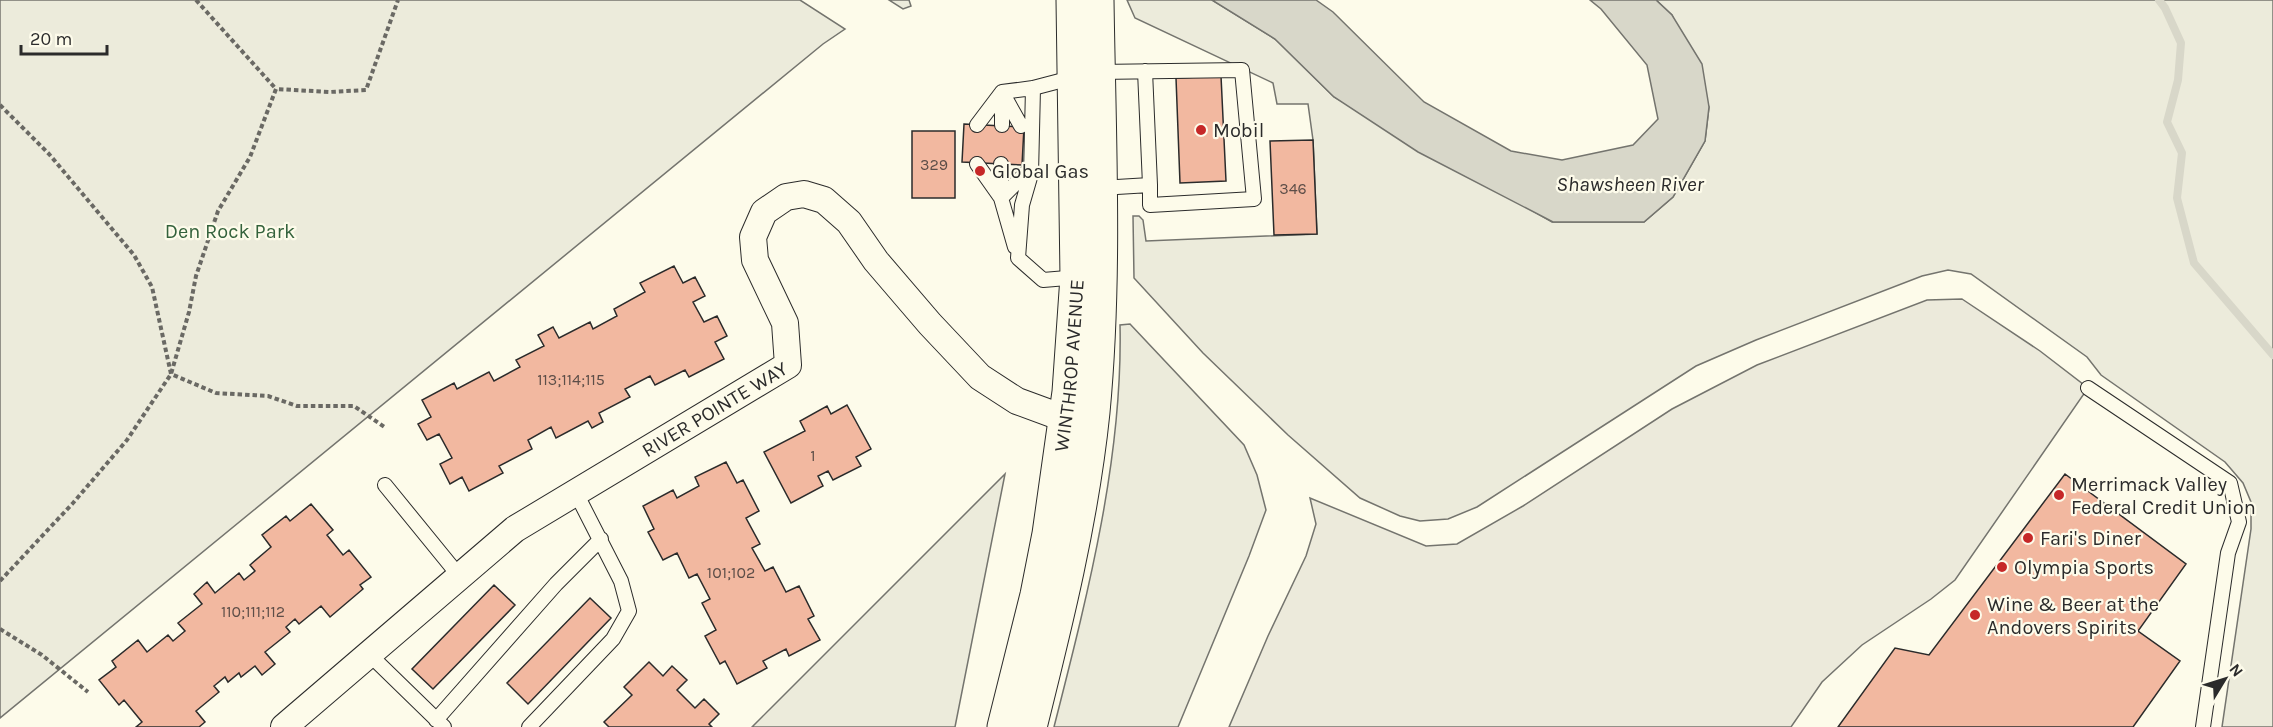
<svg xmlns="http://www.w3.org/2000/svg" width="2273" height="727" font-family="Karla,sans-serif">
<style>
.green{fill:#ecebdb;stroke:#74746e;stroke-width:1.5}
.parking{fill:#eceadb;stroke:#74746e;stroke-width:1.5}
.water{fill:#d8d7c9;stroke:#74746e;stroke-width:1.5}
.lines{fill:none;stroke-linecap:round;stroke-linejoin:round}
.stream{stroke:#d8d7c9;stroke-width:8}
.building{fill:#f2b8a0;stroke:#2b2b2b;stroke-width:1.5}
.lane-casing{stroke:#2b2b2b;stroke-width:16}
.street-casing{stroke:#2b2b2b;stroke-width:28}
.highway-casing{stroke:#2b2b2b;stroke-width:35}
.path{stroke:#6a6964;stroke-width:4;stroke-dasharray:4.5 3;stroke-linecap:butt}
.lane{stroke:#fdfbea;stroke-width:14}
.street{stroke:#fdfbea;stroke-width:26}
.highway{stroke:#fdfbea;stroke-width:33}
.poi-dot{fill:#c62828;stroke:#fdfbea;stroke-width:2}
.labels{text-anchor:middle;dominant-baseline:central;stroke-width:4.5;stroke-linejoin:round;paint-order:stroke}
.number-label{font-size:16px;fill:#5d4e48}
.poi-label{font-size:20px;fill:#2b2b2b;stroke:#fdfbea;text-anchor:start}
.park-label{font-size:20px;fill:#34623c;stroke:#fdfbea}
.street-label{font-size:20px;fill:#2b2b2b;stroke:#fdfbea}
.water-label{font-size:21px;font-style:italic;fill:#2b2b2b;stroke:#fdfbea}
</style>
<rect width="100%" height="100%" fill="#fdfbea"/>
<!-- green -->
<path class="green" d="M 0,0 L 800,0 L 845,29 L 823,44 L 0,718 Z
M 889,0 L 909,0 L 911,6 L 903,9 Z
M 1127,0 L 1212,0 L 1275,39 L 1334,97 L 1552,222 L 1644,222 L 1673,197 L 1705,141 L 1709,107 L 1672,15 L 1656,0 L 2273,0 L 2273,727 L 2222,727 L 2251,529 L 2251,502 L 2243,483 L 2225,462 L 2101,375 L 2087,357 L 1971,274 L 1948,270 L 1922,276 L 1756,340 L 1696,366 L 1477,507 L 1448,519 L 1420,521 L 1400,516 L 1360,498 L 1288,435 L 1203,353 L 1134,278 L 1133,216 L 1139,216 L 1143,220 L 1146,241 L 1317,234 L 1313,140 L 1308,104 L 1277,104 L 1273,83 L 1135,18 Z
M 1130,324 L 1244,445 L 1257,475 L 1266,510 L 1249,556 L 1178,727 L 1054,727 C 1087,597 1123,459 1120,325 Z
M 1005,474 L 955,727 L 752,727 Z"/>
<!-- parking -->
<path class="parking" d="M 1962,299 L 2040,351 L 2088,388 L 1955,580 L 1931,599 L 1862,645 L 1822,682 L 1791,727 L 1229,727 L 1268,636 L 1306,556 L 1316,524 L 1310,498 L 1426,546 L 1457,544 L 1523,506 L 1672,409 L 1757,365 L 1927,300 Z"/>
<!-- water -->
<path class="water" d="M 1212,0 L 1316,0 L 1333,12 L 1424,102 L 1511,151 L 1562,160 L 1633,145 L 1658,119 L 1647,65 L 1601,9 L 1590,0 L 1656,0 L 1672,15 L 1702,64 L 1709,107 L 1705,141 L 1673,197 L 1644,222 L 1553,222 L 1418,152 L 1334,97 L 1275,39 Z"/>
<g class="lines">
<!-- stream -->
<path class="stream" d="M 2159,0 L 2165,8 L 2181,43 L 2178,80 L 2167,122 L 2182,153 L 2177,198 L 2194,263 L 2273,355"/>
</g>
<!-- building -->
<path class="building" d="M 1221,76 L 1226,181 L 1180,183 L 1176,78 Z
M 964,124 L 1024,127 L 1022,165 L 962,162 Z
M 912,131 L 955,131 L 955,198 L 912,198 Z
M 1313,140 L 1317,234 L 1274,235 L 1270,141 Z
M 674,266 L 683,283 L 695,277 L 705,296 L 693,302 L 704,322 L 717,316 L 727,336 L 715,342 L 724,359 L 689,377 L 685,370 L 655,385 L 650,376 L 625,389 L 630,397 L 599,413 L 603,422 L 592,428 L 588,421 L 556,438 L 551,427 L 528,440 L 532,449 L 499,466 L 503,473 L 469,491 L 462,477 L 450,484 L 440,464 L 452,458 L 439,434 L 427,440 L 418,424 L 431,417 L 422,400 L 454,383 L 457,389 L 489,372 L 494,381 L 520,367 L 516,360 L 544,346 L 538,335 L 553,327 L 559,338 L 590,322 L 593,329 L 617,316 L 614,309 L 645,292 L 640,283 Z
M 847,405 L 871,449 L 856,457 L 861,466 L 833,480 L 828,471 L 818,476 L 823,486 L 791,503 L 764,452 L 805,431 L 800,421 L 827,406 L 831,414 Z
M 726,462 L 737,483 L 743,480 L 759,511 L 746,518 L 760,544 L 752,548 L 765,571 L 773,567 L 786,592 L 799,586 L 814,616 L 808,619 L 820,640 L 789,656 L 786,649 L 763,661 L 767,668 L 737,684 L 725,661 L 720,664 L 705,636 L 716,630 L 702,603 L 710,599 L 697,574 L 689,578 L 677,553 L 663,560 L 648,532 L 654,529 L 643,506 L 673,490 L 677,498 L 699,486 L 695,477 Z
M 2065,474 L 2186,564 L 2138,631 L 2180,661 L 2133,727 L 1838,727 L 1895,648 L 1929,655 Z
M 311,504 L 333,530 L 327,535 L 343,555 L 349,550 L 371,577 L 360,585 L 363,589 L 330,617 L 321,606 L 299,624 L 295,619 L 286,627 L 290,632 L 265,652 L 275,664 L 262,675 L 255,666 L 241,677 L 239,673 L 228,682 L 225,677 L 214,686 L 219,692 L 196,711 L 205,722 L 199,727 L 136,727 L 142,722 L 124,700 L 119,705 L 99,680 L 116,667 L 112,661 L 138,640 L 147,652 L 168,635 L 173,641 L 185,631 L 178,623 L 202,604 L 194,594 L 207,582 L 215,593 L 239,573 L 244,580 L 255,571 L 250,565 L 271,547 L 262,535 L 286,516 L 290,521 Z
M 494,585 L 515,605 L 433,689 L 412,669 Z
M 590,598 L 611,618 L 528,704 L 507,683 Z
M 649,662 L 663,676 L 672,666 L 687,680 L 677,690 L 695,708 L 704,699 L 719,714 L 709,724 L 712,727 L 609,727 L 604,722 L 632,695 L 624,687 Z"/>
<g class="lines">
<defs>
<path id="lane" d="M 1145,71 L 1150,185
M 1098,72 L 1242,70 L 1254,199 L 1150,205 L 1150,185 L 1100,188
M 1033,88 L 1031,174 L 1022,205 L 1018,258 L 1043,280 L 1079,277
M 1002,92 L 1021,126
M 977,125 L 1002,92 L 1033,88 L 1075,77
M 1002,125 L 1002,94
M 977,164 L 1001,198
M 1001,198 L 1001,164
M 1015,247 L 1001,198 L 1031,168
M 2088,388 L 2230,483 L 2239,522 L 2228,553 L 2203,727
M 385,485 L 460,577
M 369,654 L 444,727
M 436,720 L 556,584 L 601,539
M 529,727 L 613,639 L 629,611 L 621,581 L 576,493"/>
<g id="street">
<path id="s1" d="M 284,727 L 515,529 L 788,365 L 785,323 L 755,260 L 753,237 L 764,212 L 786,197 L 804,194 L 824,200 L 849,222 L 876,261 L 930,324 L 980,377 L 1017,401 L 1066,419"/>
</g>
<g id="highway">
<path id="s2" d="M 1004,727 L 1037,595 L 1049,534 L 1069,392 L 1077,277 L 1073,0"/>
<path d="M 1030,727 C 1056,623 1082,519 1093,412 C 1106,275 1099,137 1097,0"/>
</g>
</defs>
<!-- lane casing -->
<use href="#lane" class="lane-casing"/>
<!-- street casing -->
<use href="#street" class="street-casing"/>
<!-- highway casing -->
<use href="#highway" class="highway-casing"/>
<!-- path -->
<path class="path" d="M 196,0 L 276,89
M 0,105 L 49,154 L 134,255 L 152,287 L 171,374 L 216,393 L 268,396 L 297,406 L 354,406 L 386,428
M 0,581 L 73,503 L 127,440 L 171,374 L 189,312 L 196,276 L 218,211 L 250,157 L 276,89 L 329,92 L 366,90 L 398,0
M 0,629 L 42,655 L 88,692"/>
<!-- lane -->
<use href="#lane" class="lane"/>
<!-- street -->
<use href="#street" class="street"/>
<!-- highway -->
<use href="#highway" class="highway"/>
</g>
<!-- markers -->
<g class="poi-dot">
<circle cx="1201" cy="130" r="6"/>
<circle cx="980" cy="171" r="6"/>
<circle cx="2059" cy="495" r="6"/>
<circle cx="2028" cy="538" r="6"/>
<circle cx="2002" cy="567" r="6"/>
<circle cx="1975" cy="615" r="6"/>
</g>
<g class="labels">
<!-- number labels -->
<g class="number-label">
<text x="934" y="164">329</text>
<text x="1293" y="188">346</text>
<text x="571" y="379">113;114;115</text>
<text x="813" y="455">1</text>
<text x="731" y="572">101;102</text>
<text x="253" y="611">110;111;112</text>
</g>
<!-- poi labels -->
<g class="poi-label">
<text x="1213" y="130">Mobil</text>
<text x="992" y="171">Global Gas</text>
<text x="2071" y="484">Merrimack Valley<tspan x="2071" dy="23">Federal Credit Union</tspan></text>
<text x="2040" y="538">Fari's Diner</text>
<text x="2014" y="567">Olympia Sports</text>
<text x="1987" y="604">Wine &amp; Beer at the<tspan x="1987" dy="23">Andovers Spirits</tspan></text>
</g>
<!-- park labels -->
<g class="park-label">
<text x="230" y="231">Den Rock Park</text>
</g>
<!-- street labels -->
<g class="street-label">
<text stroke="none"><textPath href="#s2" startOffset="368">WINTHROP AVENUE</textPath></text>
<text stroke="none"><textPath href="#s1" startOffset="537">RIVER POINTE WAY</textPath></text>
</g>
<!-- water labels -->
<g class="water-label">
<text x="1630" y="184">Shawsheen River</text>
</g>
</g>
<!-- north arrow -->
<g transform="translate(2225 679) rotate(52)" stroke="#fdfbea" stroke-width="4.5" paint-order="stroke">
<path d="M0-4.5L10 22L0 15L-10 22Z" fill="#2b2b2b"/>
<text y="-9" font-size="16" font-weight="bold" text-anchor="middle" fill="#2b2b2b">N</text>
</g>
<!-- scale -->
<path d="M21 45v9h86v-9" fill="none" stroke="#2b2b2b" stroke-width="3"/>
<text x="30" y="45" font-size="18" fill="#2b2b2b" stroke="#fdfbea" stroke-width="4.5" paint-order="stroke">20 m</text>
</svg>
